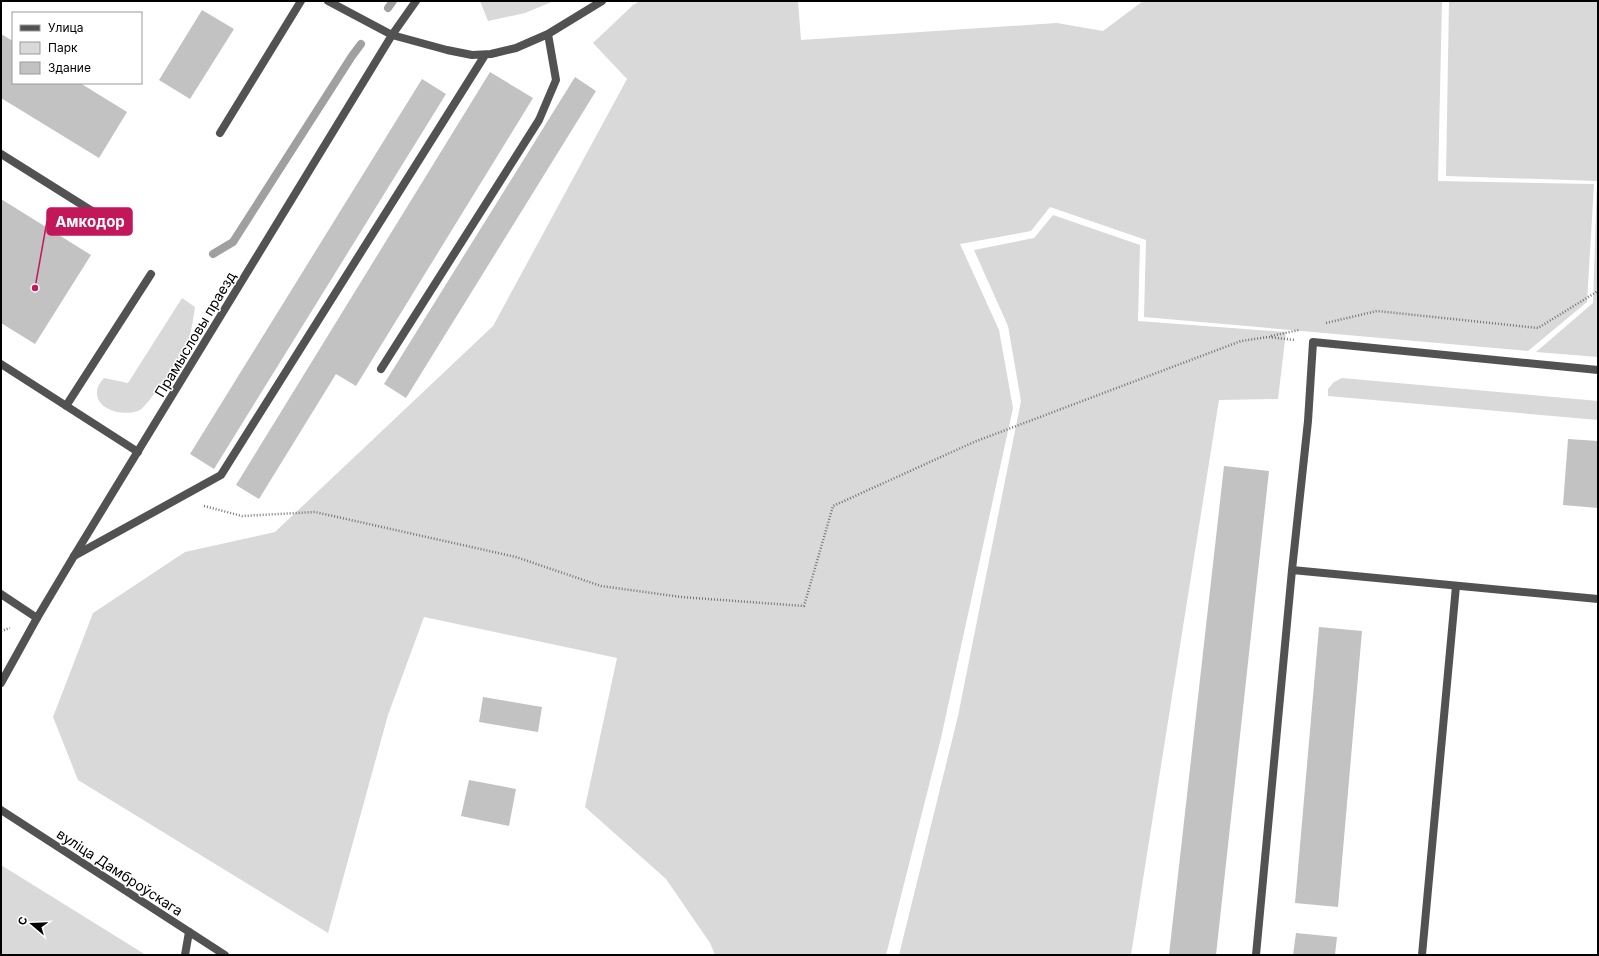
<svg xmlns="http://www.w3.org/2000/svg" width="1599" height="956" font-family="Inter,sans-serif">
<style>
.green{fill:#d9d9d9}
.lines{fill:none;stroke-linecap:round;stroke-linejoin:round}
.stream{stroke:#a0a0a0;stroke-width:8}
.building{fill:#c2c2c2}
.path{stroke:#747474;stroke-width:2.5;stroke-dasharray:1 2;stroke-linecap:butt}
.service{stroke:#525252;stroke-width:8}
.minor{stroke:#525252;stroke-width:8}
.labels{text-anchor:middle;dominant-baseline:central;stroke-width:3;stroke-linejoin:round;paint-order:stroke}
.street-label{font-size:14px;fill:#000;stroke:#fff}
.leader{fill:none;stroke:#c2185b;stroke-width:1.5}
.callout-dot{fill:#c2185b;stroke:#fff;stroke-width:1.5}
.callout{fill:#c2185b;stroke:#c2185b;stroke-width:1.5}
.callout-label{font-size:15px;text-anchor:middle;font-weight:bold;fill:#fff}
</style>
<rect width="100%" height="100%" fill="#fff"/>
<!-- green -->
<path class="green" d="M 480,1 L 554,1 L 525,13 L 488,21 Z
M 640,1 L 798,1 L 801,40 L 1057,23 L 1103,31 L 1143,1 L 1442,1 L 1438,181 L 1594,184 L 1587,302 L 1528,351 L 1144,317 L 1146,240 L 1050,207 L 1031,231 L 960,244 L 999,330 L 1013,408 L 941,738 L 886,955 L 715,955 L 710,943 L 666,879 L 585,807 L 617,658 L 424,617 L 388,715 L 328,933 L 78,780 L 53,717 L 93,613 L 185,552 L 275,532 L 493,326 L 627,79 L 593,43 L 633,5 Z
M 1449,1 L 1598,1 L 1598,357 L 1536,352 L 1593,303 L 1597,181 L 1446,176 Z
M 1053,215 L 1140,245 L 1138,321 L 1286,332 L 1278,399 L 1219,400 L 1131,955 L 899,955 L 958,716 L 1021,401 L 1008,326 L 974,250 L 1034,238 Z
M 182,298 L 195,307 C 193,319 192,331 187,343 C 183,353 149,405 140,410 C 127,417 96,411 97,392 C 97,386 101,382 104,378 L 128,383 Z
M 1342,378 L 1598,401 L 1598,420 L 1328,396 L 1328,389 L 1334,382 Z
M 1,865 L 146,955 L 1,955 Z"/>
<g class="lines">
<!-- stream -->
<path class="stream" d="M 388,8 L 393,1
M 213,254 L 233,242 L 352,56 L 361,44"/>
</g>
<!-- building -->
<path class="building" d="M 202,10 L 234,29 L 190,99 L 159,80 Z
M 1,34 L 13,41 L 13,83 L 80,83 L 127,112 L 99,158 L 1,98 Z
M 490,72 L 533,98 L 356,386 L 336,374 L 259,499 L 236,485 Z
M 575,77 L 596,91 L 406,398 L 384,384 Z
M 422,79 L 446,94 L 214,469 L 190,454 Z
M 1,199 L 91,255 L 35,344 L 1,323 Z
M 1568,439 L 1598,441 L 1598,508 L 1563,505 Z
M 1224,466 L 1269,471 L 1216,955 L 1169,955 Z
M 1319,627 L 1362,631 L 1338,907 L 1295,903 Z
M 483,697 L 542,707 L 538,732 L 479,722 Z
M 469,780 L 516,789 L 509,826 L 461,816 Z
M 1296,933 L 1337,937 L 1335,955 L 1293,955 Z"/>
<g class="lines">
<!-- path -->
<path class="path" d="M 1326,323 L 1377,311 L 1538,328 L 1598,291
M 1271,336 L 1299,330
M 204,506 L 242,516 L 315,512 L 516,557 L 601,586 L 681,597 L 804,606 L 833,506 L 974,442 L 1241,341 L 1268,337 L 1295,340
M 1,631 L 10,628"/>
<!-- service -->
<path class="service" d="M 328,1 L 392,35 L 447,50 L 472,55 L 491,54 L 516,48 L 548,34 L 602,1
M 220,133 L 301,1
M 1,154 L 111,223
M 1,364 L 138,452
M 381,369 L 539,120 L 556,80 L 548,34
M 66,406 L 151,274
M 74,556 L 221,475 L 485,55
M 1292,570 L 1598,599
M 1,594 L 37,618
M 185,955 L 189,932
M 1256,955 L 1292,570 L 1308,421 L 1313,342 L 1598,370
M 1422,955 L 1456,586"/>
<!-- minor -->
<path class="minor" d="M 1,683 L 37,618 L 74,556 L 392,35 L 416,1
M 1,810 L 225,955"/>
</g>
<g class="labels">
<!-- street labels -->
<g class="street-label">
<text transform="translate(195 334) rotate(-59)">Прамысловы праезд</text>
<text transform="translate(120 872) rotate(33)">вуліца Дамброўскага</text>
</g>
</g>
<!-- callouts -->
<path class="leader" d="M35 288L47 221"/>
<circle class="callout-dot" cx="35" cy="288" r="4"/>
<rect class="callout" x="47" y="208" width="85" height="27" rx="4"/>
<g class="callout-label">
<text x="90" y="227">Амкодор</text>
</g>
<!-- border -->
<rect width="1599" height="956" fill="none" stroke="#000000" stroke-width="4"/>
<!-- legend -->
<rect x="12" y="12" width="130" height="72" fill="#ffffff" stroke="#999999"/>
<rect x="20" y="25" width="20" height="6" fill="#525252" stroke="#999999"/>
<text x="48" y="32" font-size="12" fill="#000000">Улица</text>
<rect x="20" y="42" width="20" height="12" fill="#d9d9d9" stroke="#999999"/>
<text x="48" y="52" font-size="12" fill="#000000">Парк</text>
<rect x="20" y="62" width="20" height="12" fill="#c2c2c2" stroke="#999999"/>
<text x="48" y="72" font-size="12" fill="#000000">Здание</text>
<!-- north arrow -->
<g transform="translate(32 924) rotate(289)" stroke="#ffffff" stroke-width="3" paint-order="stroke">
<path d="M0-3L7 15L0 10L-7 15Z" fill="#000000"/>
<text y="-6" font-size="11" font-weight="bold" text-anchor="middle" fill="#000000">С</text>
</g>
</svg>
